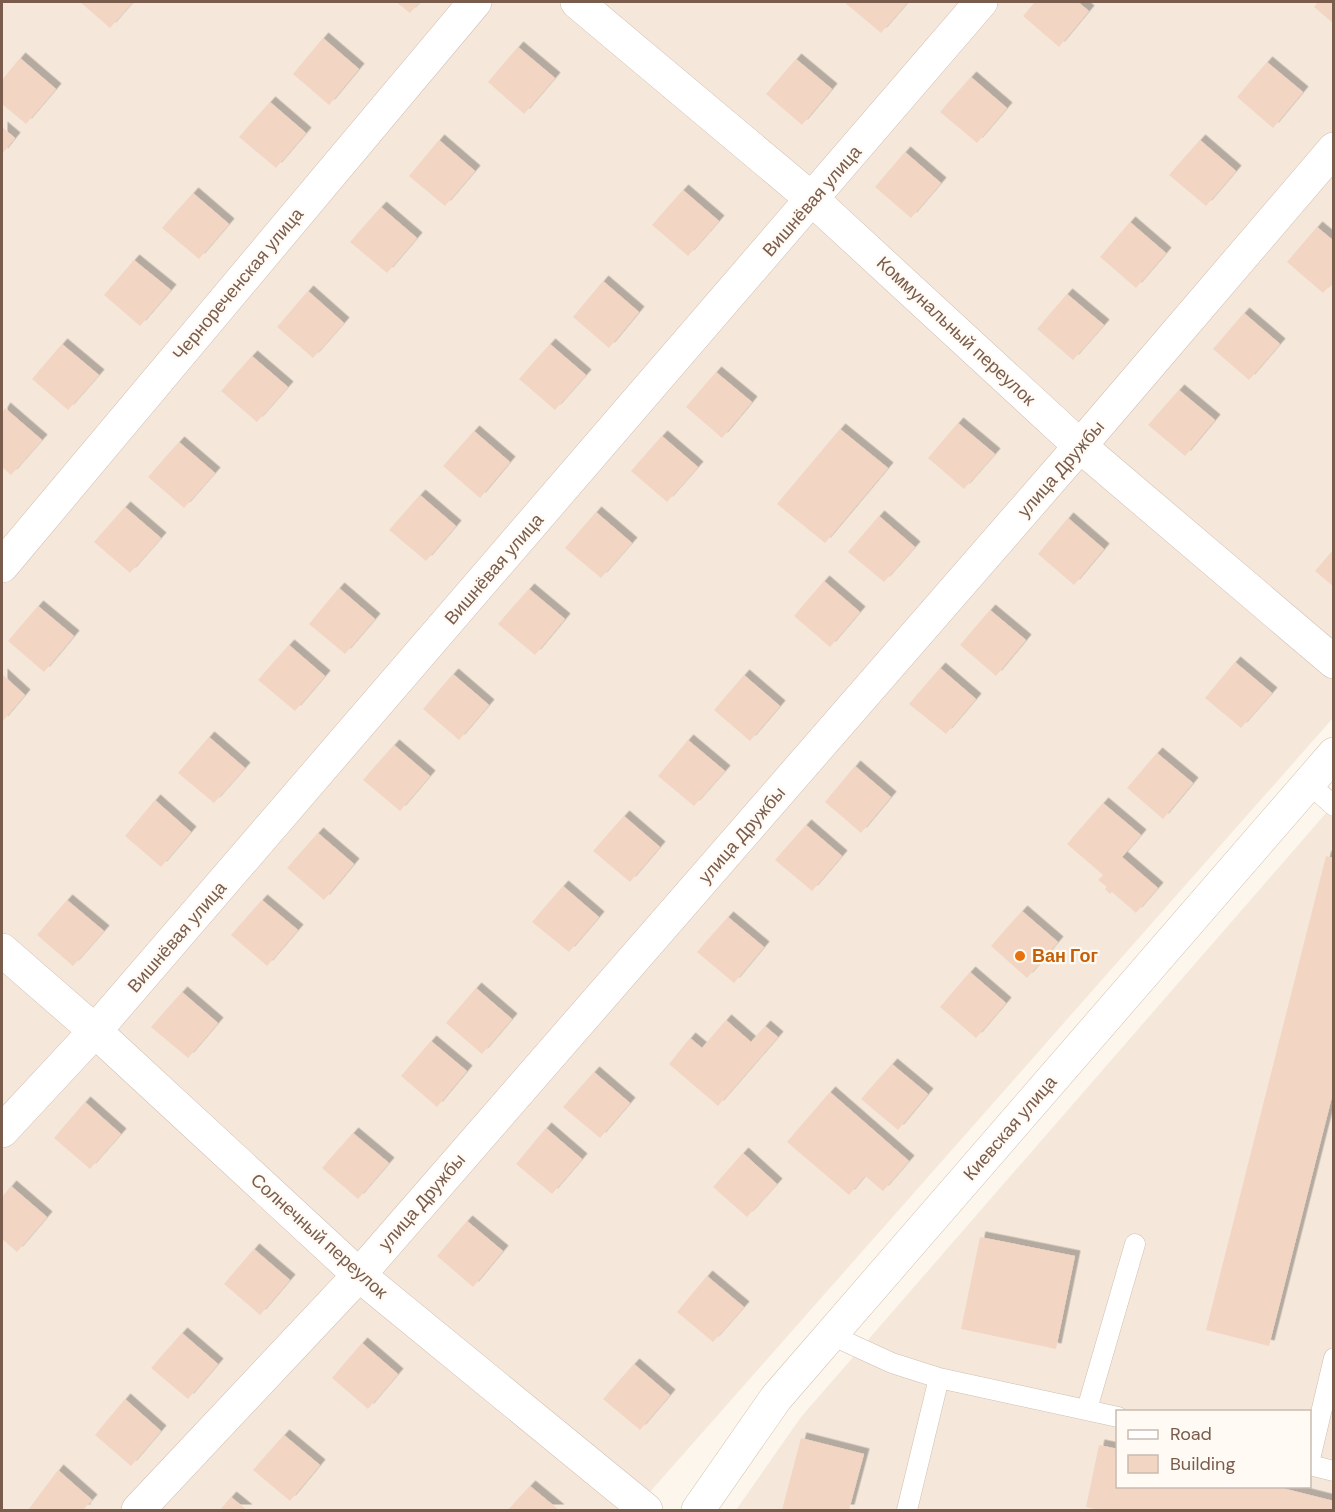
<svg xmlns="http://www.w3.org/2000/svg" width="1335" height="1512" font-family="'DM Sans',sans-serif">
<style>
.residential{fill:#f5e8da;fill-rule:evenodd}
.building{fill:#f3d5c3;filter:url(#shadow)}
.lines{fill:none;stroke-linecap:round;stroke-linejoin:round}
.lane-casing{stroke:#d1beb0;stroke-width:21}
.street-casing{stroke:#d1beb0;stroke-width:34}
.secondary-casing{stroke:#d6c0b0;stroke-width:34}
.lane{stroke:#fff;stroke-width:20}
.street{stroke:#fff;stroke-width:33}
.secondary{stroke:#fff;stroke-width:33}
.food-dot{fill:#e8710a;stroke:#fffaf3;stroke-width:2}
.labels{text-anchor:middle;dominant-baseline:central;stroke-width:4.5;stroke-linejoin:round;paint-order:stroke}
.street-label{font-size:18px;fill:#7a5c4d;stroke:#fffaf3}
.food-label{font-size:18px;font-weight:bold;fill:#c56008;stroke:#fffaf3;text-anchor:start}
</style>
<defs>
<filter id="shadow"><feDropShadow dx="5.5" dy="-5.5" stdDeviation="0" flood-color="#0004"/></filter>
</defs>
<rect width="100%" height="100%" fill="#fdf6ec"/>
<!-- residential -->
<path class="residential" d="M 2,2 L 1333,2 L 1333,718 L 634,1510 L 2,1510 Z
M 1333,805 L 1333,1510 L 736,1510 L 801,1417 ZM 1118,1412 L 1310,1412 L 1310,1486 L 1118,1486 Z"/>
<!-- building -->
<path class="building" d="M 80,2 L 133,2 L 110,28 Z
M 396,2 L 420,2 L 410,13 Z
M 844,2 L 908,2 L 881,33 Z
M 1035,2 L 1078,2 L 1089,11 L 1059,47 L 1023,16 Z
M 1318,2 L 1334,2 L 1334,24 L 1314,7 Z
M 323,38 L 359,69 L 329,105 L 293,74 Z
M 518,47 L 555,78 L 524,114 L 488,82 Z
M 20,58 L 56,89 L 26,124 L 2,104 L 2,80 Z
M 796,59 L 832,89 L 802,125 L 766,94 Z
M 1267,62 L 1303,92 L 1273,128 L 1237,97 Z
M 971,77 L 1007,108 L 977,143 L 940,112 Z
M 270,102 L 306,133 L 276,168 L 239,137 Z
M 2,127 L 15,138 L 2,154 Z
M 439,140 L 475,171 L 445,206 L 409,176 Z
M 1200,140 L 1236,171 L 1206,206 L 1169,175 Z
M 905,152 L 941,183 L 911,218 L 875,187 Z
M 683,190 L 719,221 L 688,256 L 652,225 Z
M 193,193 L 229,224 L 199,259 L 162,228 Z
M 381,207 L 417,238 L 387,273 L 350,242 Z
M 1130,222 L 1166,253 L 1136,288 L 1100,257 Z
M 1317,227 L 1334,241 L 1334,281 L 1323,293 L 1287,262 Z
M 134,260 L 171,290 L 140,326 L 104,295 Z
M 603,281 L 639,312 L 609,348 L 573,317 Z
M 308,291 L 344,323 L 313,358 L 277,327 Z
M 1067,294 L 1104,325 L 1073,360 L 1037,329 Z
M 1244,313 L 1280,344 L 1249,380 L 1213,349 Z
M 62,344 L 99,375 L 68,410 L 32,379 Z
M 550,344 L 586,375 L 555,410 L 519,379 Z
M 252,356 L 288,387 L 257,422 L 221,391 Z
M 716,372 L 752,402 L 722,438 L 686,407 Z
M 1179,390 L 1215,420 L 1185,456 L 1148,425 Z
M 5,408 L 42,440 L 11,475 L 2,467 L 2,413 Z
M 958,423 L 995,454 L 964,489 L 928,458 Z
M 840,429 L 888,468 L 825,543 L 777,504 Z
M 474,431 L 510,462 L 480,498 L 443,466 Z
M 662,436 L 698,467 L 667,502 L 631,471 Z
M 179,442 L 215,473 L 184,508 L 148,477 Z
M 420,495 L 456,526 L 426,561 L 389,530 Z
M 125,507 L 161,538 L 130,573 L 94,542 Z
M 596,512 L 632,543 L 601,578 L 565,548 Z
M 879,516 L 915,547 L 884,582 L 848,552 Z
M 1068,518 L 1104,549 L 1074,585 L 1038,554 Z
M 1334,549 L 1334,587 L 1315,571 Z
M 824,581 L 860,612 L 830,647 L 794,616 Z
M 339,588 L 375,619 L 345,654 L 309,624 Z
M 529,589 L 565,619 L 535,655 L 498,624 Z
M 38,606 L 74,636 L 44,672 L 8,641 Z
M 990,610 L 1026,640 L 996,676 L 960,645 Z
M 289,645 L 325,676 L 295,711 L 258,680 Z
M 1235,662 L 1272,693 L 1241,728 L 1205,698 Z
M 940,668 L 976,699 L 946,734 L 909,704 Z
M 2,674 L 25,695 L 2,722 Z
M 453,674 L 489,705 L 459,740 L 423,709 Z
M 744,675 L 780,706 L 750,741 L 714,710 Z
M 209,737 L 245,768 L 214,803 L 178,773 Z
M 688,740 L 725,771 L 694,806 L 658,776 Z
M 394,745 L 430,776 L 400,811 L 363,780 Z
M 1157,753 L 1193,783 L 1163,819 L 1127,788 Z
M 855,766 L 891,797 L 861,833 L 825,802 Z
M 155,800 L 191,832 L 161,867 L 125,836 Z
M 1103,803 L 1141,835 L 1122,857 L 1158,888 L 1136,913 L 1112,892 L 1110,894 L 1105,889 L 1107,887 L 1098,880 L 1103,875 L 1067,844 Z
M 624,816 L 660,847 L 630,882 L 593,851 Z
M 806,825 L 842,856 L 812,891 L 775,860 Z
M 318,833 L 354,864 L 324,900 L 287,868 Z
M 1326,856 L 1334,858 L 1334,1089 L 1269,1346 L 1206,1330 Z
M 563,886 L 599,917 L 569,952 L 532,922 Z
M 67,900 L 104,931 L 73,966 L 37,935 Z
M 262,900 L 298,930 L 267,966 L 231,935 Z
M 1022,911 L 1058,942 L 1027,978 L 991,946 Z
M 728,917 L 764,947 L 734,983 L 697,952 Z
M 970,972 L 1006,1003 L 976,1038 L 940,1007 Z
M 476,988 L 512,1019 L 482,1054 L 446,1023 Z
M 182,992 L 218,1023 L 188,1058 L 151,1027 Z
M 726,1020 L 751,1042 L 765,1026 L 778,1037 L 718,1106 L 669,1064 L 690,1038 L 702,1048 Z
M 431,1041 L 467,1071 L 437,1107 L 401,1076 Z
M 892,1064 L 928,1094 L 898,1130 L 861,1099 Z
M 594,1072 L 630,1103 L 600,1138 L 563,1107 Z
M 830,1092 L 909,1161 L 883,1191 L 865,1176 L 849,1195 L 787,1142 Z
M 85,1102 L 121,1134 L 90,1169 L 54,1138 Z
M 546,1128 L 582,1159 L 552,1194 L 516,1164 Z
M 353,1133 L 389,1163 L 358,1199 L 322,1168 Z
M 743,1153 L 777,1184 L 747,1217 L 713,1187 Z
M 11,1186 L 47,1217 L 17,1252 L 2,1239 L 2,1197 Z
M 467,1221 L 503,1251 L 473,1287 L 437,1256 Z
M 980,1237 L 1075,1256 L 1056,1349 L 961,1329 Z
M 254,1249 L 290,1280 L 260,1315 L 224,1284 Z
M 707,1276 L 744,1307 L 713,1342 L 677,1312 Z
M 182,1333 L 218,1364 L 188,1399 L 151,1368 Z
M 362,1343 L 398,1374 L 368,1409 L 332,1378 Z
M 634,1364 L 670,1395 L 640,1430 L 603,1399 Z
M 125,1399 L 161,1431 L 131,1466 L 95,1435 Z
M 284,1435 L 320,1465 L 290,1501 L 253,1470 Z
M 801,1438 L 864,1454 L 849,1510 L 782,1510 Z
M 1099,1445 L 1118,1449 L 1118,1486 L 1274,1486 L 1334,1501 L 1334,1510 L 1099,1510 L 1086,1507 Z
M 58,1470 L 92,1500 L 84,1509 L 86,1510 L 28,1510 Z
M 530,1486 L 559,1510 L 508,1510 Z
M 231,1497 L 247,1510 L 220,1510 Z"/>
<g class="lines">
<defs>
<path id="lane" d="M 1308,783 L 1334,806
M 831,1335 L 892,1363 L 939,1378 L 1118,1417
M 1087,1409 L 1135,1244
M 1310,1459 L 1334,1358
M 1310,1465 L 1334,1471
M 907,1510 L 939,1378"/>
<path id="street" d="M 577,2 L 813,200 L 1080,446 L 1334,662
M 2,566 L 475,2
M 2,950 L 95,1031 L 359,1275 L 646,1510
M 2,1131 L 95,1031 L 981,2
M 138,1510 L 359,1275 L 1080,446 L 1334,149"/>
<path id="secondary" d="M 698,1510 L 776,1398 L 1334,754"/>
</defs>
<!-- lane casing -->
<use href="#lane" class="lane-casing"/>
<!-- street casing -->
<use href="#street" class="street-casing"/>
<!-- secondary casing -->
<use href="#secondary" class="secondary-casing"/>
<!-- lane -->
<use href="#lane" class="lane"/>
<!-- street -->
<use href="#street" class="street"/>
<!-- secondary -->
<use href="#secondary" class="secondary"/>
</g>
<!-- markers -->
<circle class="food-dot" cx="1020" cy="956" r="6"/>
<g class="labels">
<!-- street labels -->
<g class="street-label">
<text transform="translate(812 201) rotate(-49)">Вишнёвая улица</text>
<text transform="translate(238 284) rotate(-50)">Чернореченская улица</text>
<text transform="translate(956 331) rotate(43)">Коммунальный переулок</text>
<text transform="translate(1061 469) rotate(-49)">улица Дружбы</text>
<text transform="translate(494 569) rotate(-49)">Вишнёвая улица</text>
<text transform="translate(742 835) rotate(-49)">улица Дружбы</text>
<text transform="translate(177 937) rotate(-49)">Вишнёвая улица</text>
<text transform="translate(1010 1128) rotate(-49)">Киевская улица</text>
<text transform="translate(422 1202) rotate(-49)">улица Дружбы</text>
<text transform="translate(319 1236) rotate(42)">Солнечный переулок</text>
</g>
<!-- food labels -->
<g class="food-label">
<text x="1032" y="956">Ван Гог</text>
</g>
</g>
<!-- border -->
<rect width="1335" height="1512" fill="none" stroke="#7a5c4d" stroke-width="6"/>
<!-- legend -->
<rect x="1116" y="1410" width="195" height="78" fill="#fffaf3" stroke="#cabbb1" stroke-width="1.5"/>
<rect x="1128" y="1430" width="30" height="9" fill="#ffffff" stroke="#cabbb1" stroke-width="1.5"/>
<text x="1170" y="1440" font-size="18" fill="#7a5c4d">Road</text>
<rect x="1128" y="1455" width="30" height="18" fill="#f3d5c3" stroke="#cabbb1" stroke-width="1.5"/>
<text x="1170" y="1470" font-size="18" fill="#7a5c4d">Building</text>
</svg>
